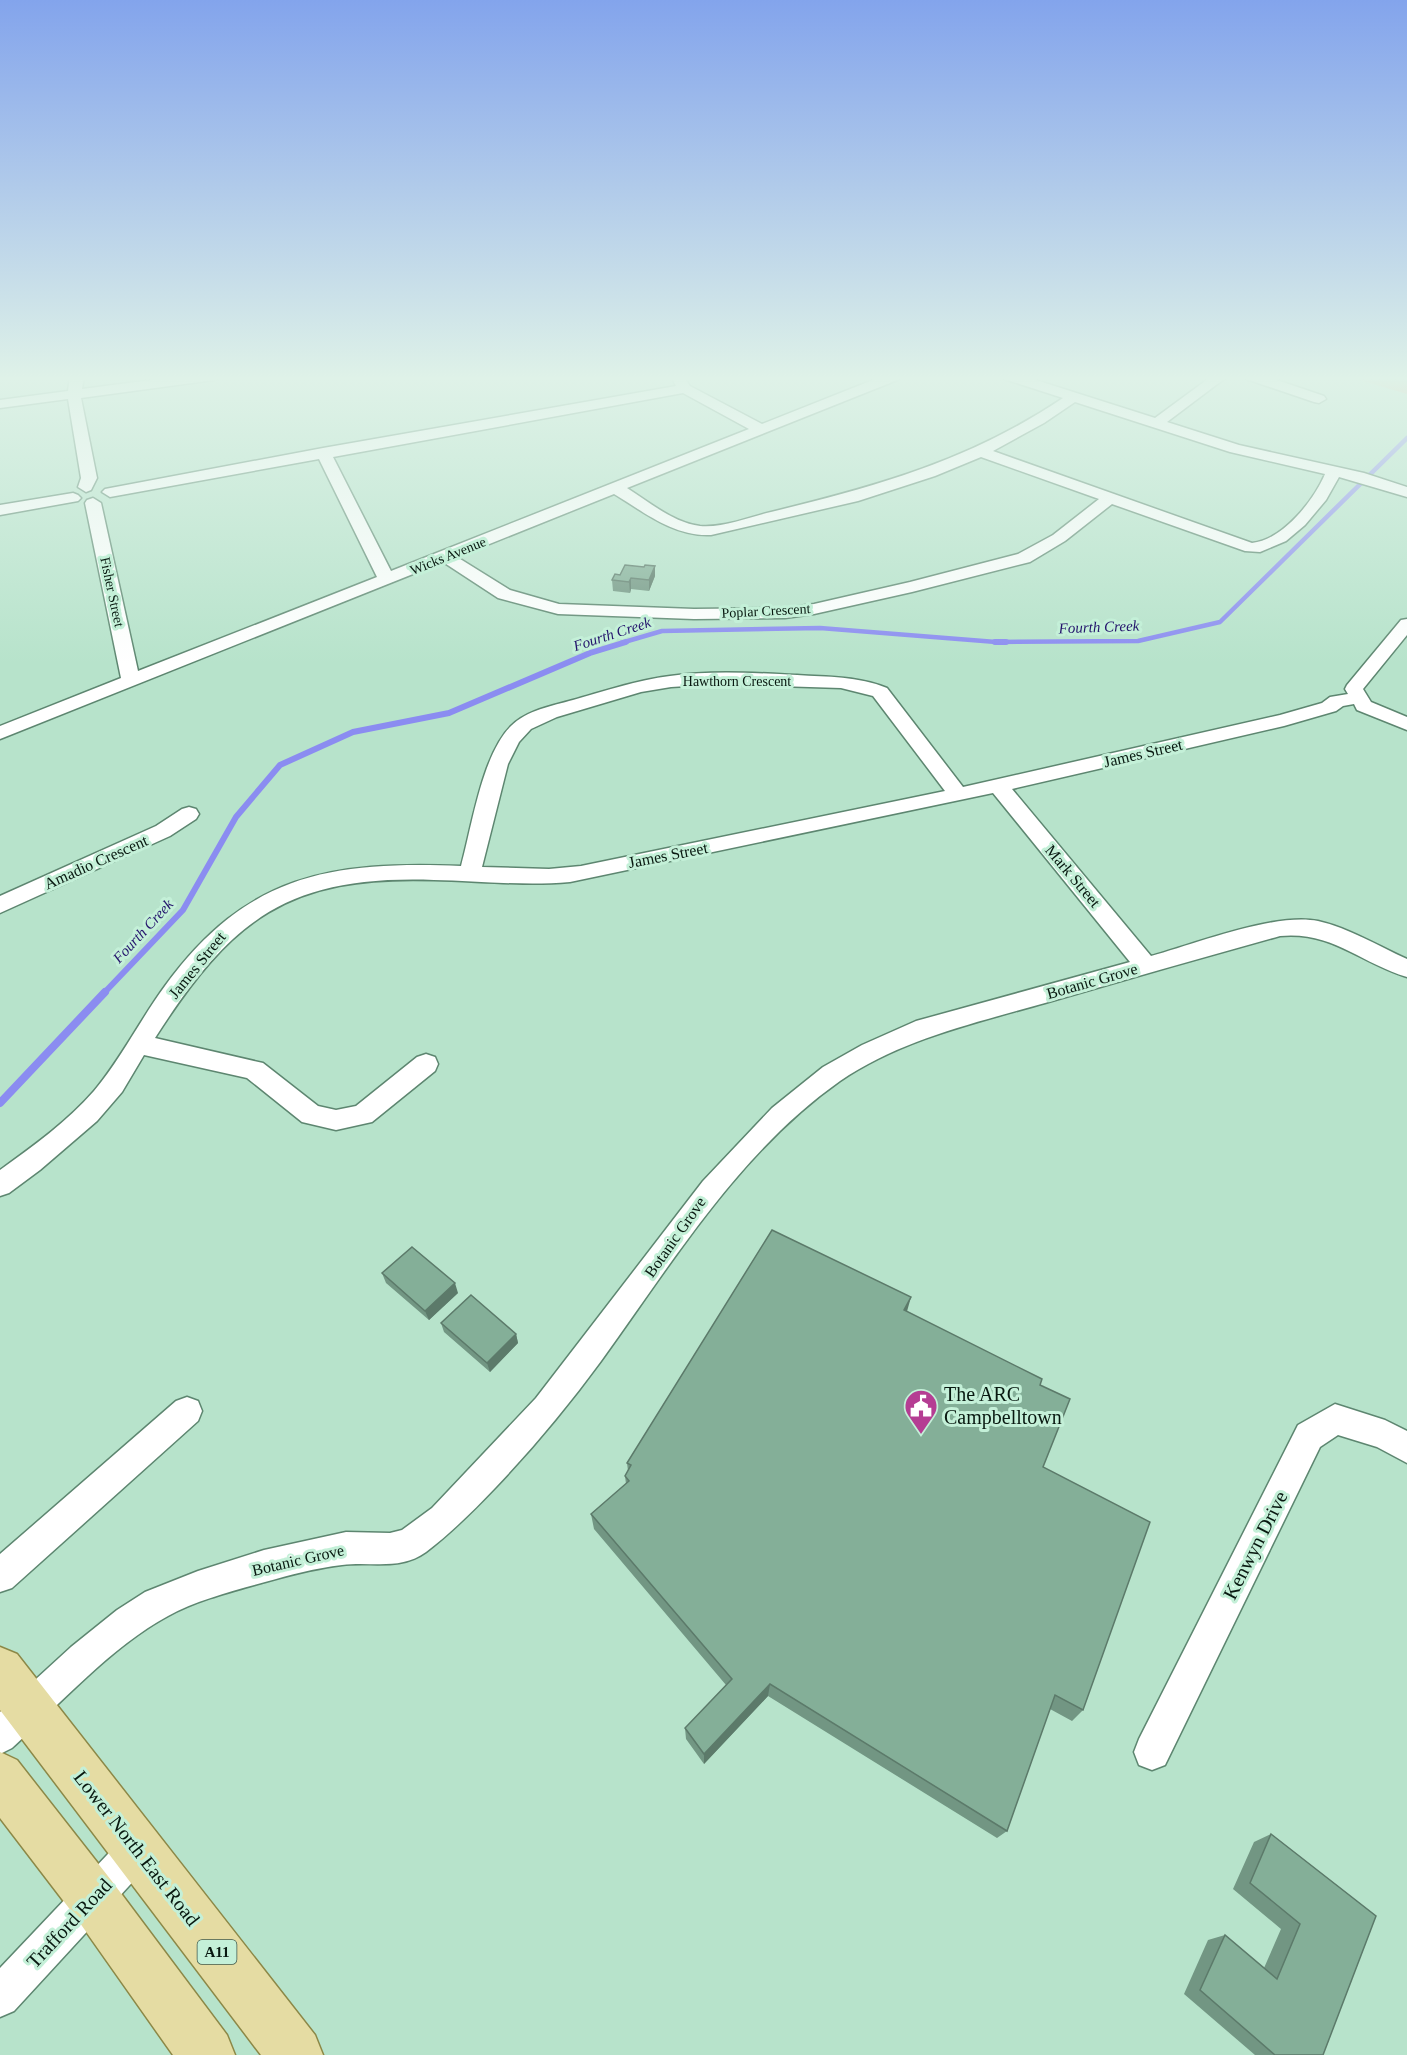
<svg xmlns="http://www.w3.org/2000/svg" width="1407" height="2055" font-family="'Times New Roman',serif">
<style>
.green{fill:#efa387}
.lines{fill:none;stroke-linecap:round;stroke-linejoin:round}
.stream-far2{stroke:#8b8cf1;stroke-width:4.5}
.stream-far1{stroke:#8b8cf1;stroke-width:6}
.stream{stroke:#8b8cf1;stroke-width:8}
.minor-casing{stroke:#5d8670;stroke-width:3}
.primary-casing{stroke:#8c8847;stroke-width:3}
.minor{fill:#fff;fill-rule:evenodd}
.primary{fill:#e5dca3;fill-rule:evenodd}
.wall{fill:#729683}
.shaded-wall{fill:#5c7a6a}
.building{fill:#84af98;stroke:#5c7a6a;stroke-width:1.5}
.labels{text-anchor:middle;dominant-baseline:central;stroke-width:6;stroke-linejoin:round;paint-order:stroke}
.far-street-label{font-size:14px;fill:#081810;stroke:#c4f0d8}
.far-water-label{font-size:15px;font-style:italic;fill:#24146c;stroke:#c4f0d8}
.shield{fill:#c4f0d8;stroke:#40594c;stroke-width:1.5}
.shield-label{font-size:15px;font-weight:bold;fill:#081810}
.street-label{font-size:16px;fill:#081810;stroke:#c4f0d8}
.near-poi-label{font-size:20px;fill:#081810;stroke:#c4f0d8;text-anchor:start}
.near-street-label{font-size:20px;fill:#081810;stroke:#c4f0d8}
</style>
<rect width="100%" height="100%" fill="#b7e3cb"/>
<!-- green -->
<path class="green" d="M 1346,376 L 1407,376 L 1407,394 Z"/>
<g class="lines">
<!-- stream-far2 -->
<path class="stream-far2" d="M 621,643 L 662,631 L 820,628 L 996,642 L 1138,641 L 1220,622 L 1407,438"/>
<!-- stream-far1 -->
<path class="stream-far1" d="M 995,642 L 1006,642
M 104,993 L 183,910 L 236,817 L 280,765 L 353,732 L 449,713 L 590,653 L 626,642"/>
<!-- stream -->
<path class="stream" d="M 0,1103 L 105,992"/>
<defs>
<path id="minor" d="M 70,376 L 84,376 L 82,389 L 182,376 L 221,376 L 214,380 L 81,398 L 97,478 L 91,490 L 86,492 L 78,487 L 81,478 L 68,399 L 0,408 L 0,400 L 68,391 Z
M 671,376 L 683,376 L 690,386 L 762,424 L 883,376 L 902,376 L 900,379 L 627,488 C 649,502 674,523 700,526 C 724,528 749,517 771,512 C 878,486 971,460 1063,398 L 1004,379 L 1002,376 L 1023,376 L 1155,418 L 1212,376 L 1228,376 L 1167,422 L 1239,445 L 1364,473 L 1407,487 L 1407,497 L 1339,477 L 1326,500 L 1305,525 L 1286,541 L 1260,552 L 1245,551 L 1112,504 L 1065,541 L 1030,562 L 912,592 L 814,614 L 785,618 L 694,619 L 558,614 L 498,598 L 443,562 L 0,739 L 0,726 L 121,678 L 85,503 L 87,500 L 93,498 L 101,503 L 138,671 L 377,577 L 319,459 L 110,497 L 102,492 L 105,489 L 323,448 L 676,386 ZM 683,393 L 749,429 L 391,571 L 333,457 ZM 1075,402 L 1230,452 L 1325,474 C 1314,500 1283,540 1252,543 L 993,451 L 1044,423 ZM 981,457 L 1099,499 L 1053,535 L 1018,554 L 910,582 L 814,604 L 785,608 L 694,609 L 559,604 L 510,590 L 457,557 L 614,494 C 644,512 674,537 711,535 L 858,501 L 935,476 Z
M 1244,376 L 1265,376 L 1324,396 L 1326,399 L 1319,403 L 1314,402 L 1246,379 Z
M 73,493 L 78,495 L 81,498 L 78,501 L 0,515 L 0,505 Z
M 1407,619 L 1407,635 L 1363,689 L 1371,702 L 1407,717 L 1407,730 L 1357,710 L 1354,704 L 1343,706 L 1336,711 L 1284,726 L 1012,789 L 1151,956 C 1195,944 1276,912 1318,921 C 1349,928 1378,946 1407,959 L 1407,977 C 1360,963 1333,931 1280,936 C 1201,958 1124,980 1045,1003 C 975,1023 902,1039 840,1081 C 739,1152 672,1263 601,1361 C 568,1406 533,1448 495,1488 C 473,1511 451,1533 426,1552 C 400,1571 371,1561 342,1565 C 316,1568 290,1575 265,1582 C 233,1591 197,1600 168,1616 C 112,1646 59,1705 12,1748 L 0,1754 L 0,1712 L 71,1647 L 117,1610 L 145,1592 L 198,1571 L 264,1550 L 346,1532 L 390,1533 L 402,1530 L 432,1508 L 536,1398 L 703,1181 L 772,1108 L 823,1067 L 862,1045 L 916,1021 L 1130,962 L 993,793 L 570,882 C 525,886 479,881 434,880 C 288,875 231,919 155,1038 L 263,1063 L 318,1106 L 336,1110 L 356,1106 L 417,1057 L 426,1054 L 435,1057 L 438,1064 L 435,1071 L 372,1122 L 336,1130 L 302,1122 L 247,1078 L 144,1055 L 122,1092 L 97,1121 L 40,1170 L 9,1193 L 0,1196 L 0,1170 C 33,1146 67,1122 94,1091 C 121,1059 140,1020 165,986 C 247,874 330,861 461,866 C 472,826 482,755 511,726 C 527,710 552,706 573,700 C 605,691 637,680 670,676 C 712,670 755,673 797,675 C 828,677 858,676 887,688 L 963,787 L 1280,715 L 1322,703 L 1330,697 L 1348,694 L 1345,689 L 1347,685 L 1401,620 ZM 719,684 L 841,688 L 873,696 L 945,791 L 581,866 L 549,869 L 482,867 L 508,764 L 519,742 L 531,729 L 557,717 L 641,692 L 671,687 Z
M 189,807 L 196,809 L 199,814 L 196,819 L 170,836 L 0,913 L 0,896 L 156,826 L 182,809 Z
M 187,1397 L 198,1401 L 202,1411 L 198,1421 L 12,1588 L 0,1592 L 0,1554 L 176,1401 Z
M 1335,1404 L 1385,1420 L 1407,1431 L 1407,1463 L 1377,1447 L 1338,1435 L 1320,1447 L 1165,1765 L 1152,1770 L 1139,1765 L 1134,1752 L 1139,1739 L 1298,1425 Z
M 138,1830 L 151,1836 L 157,1849 L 151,1862 L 14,2011 L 0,2017 L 0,1968 L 125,1836 Z"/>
<path id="primary" d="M 0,1647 L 17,1654 L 315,2035 L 323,2055 L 261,2055 L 0,1710 Z
M 0,1752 L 17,1760 L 111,1880 L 227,2035 L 235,2055 L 173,2055 L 75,1916 L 0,1818 Z"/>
</defs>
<!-- minor casing -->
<use href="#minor" class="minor-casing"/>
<!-- primary casing -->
<use href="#primary" class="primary-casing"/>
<!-- minor -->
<use href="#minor" class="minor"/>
<!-- primary -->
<use href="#primary" class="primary"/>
</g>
<!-- wall -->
<path class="wall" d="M 655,566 L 655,576 L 649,591 L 631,589 L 630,593 L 613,591 L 612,580 L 620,575 L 644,567 Z
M 382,1273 L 458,1293 L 429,1320 L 386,1283 Z
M 907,1311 L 1040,1385 L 1043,1467 L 1083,1710 L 1072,1721 L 1050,1709 L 1007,1831 L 997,1838 L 768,1696 L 704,1764 L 686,1739 L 685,1728 L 726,1685 L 594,1529 L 591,1514 L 626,1484 L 625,1476 L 628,1471 L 627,1463 Z
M 441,1323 L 516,1334 L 518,1343 L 490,1372 L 444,1332 Z
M 1271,1834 L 1376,1916 L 1323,2055 L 1255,2055 L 1184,1994 L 1208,1940 L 1225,1935 L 1264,1968 L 1281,1929 L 1233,1889 L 1254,1842 Z"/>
<!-- shaded-wall -->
<path class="shaded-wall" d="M 655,566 L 655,576 L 649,591 L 649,580 Z
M 631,578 L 631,589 L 630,593 L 629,582 Z
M 455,1283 L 458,1293 L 429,1320 L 425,1311 Z
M 911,1297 L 906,1315 L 904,1310 Z
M 516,1334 L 518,1343 L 490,1372 L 487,1363 Z
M 770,1684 L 768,1696 L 704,1764 L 704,1754 Z"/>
<!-- building -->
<path class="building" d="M 625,565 L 644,567 L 645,565 L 655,566 L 649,580 L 631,578 L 629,582 L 612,580 L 615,574 L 620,575 Z
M 772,1230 L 911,1297 L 904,1310 L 1042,1379 L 1040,1385 L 1070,1399 L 1043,1467 L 1150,1522 L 1083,1710 L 1055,1695 L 1007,1831 L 770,1684 L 704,1754 L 685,1728 L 732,1679 L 591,1514 L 629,1481 L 625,1476 L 631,1465 L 627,1463 Z
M 412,1247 L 455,1283 L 425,1311 L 382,1273 Z
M 471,1295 L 516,1334 L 487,1363 L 441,1323 Z
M 1271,1834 L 1376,1916 L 1323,2055 L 1275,2055 L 1200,1990 L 1225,1935 L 1277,1979 L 1300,1924 L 1250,1883 Z"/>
<!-- sky -->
<linearGradient id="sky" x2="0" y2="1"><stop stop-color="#83a4ec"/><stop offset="0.57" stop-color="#dff2e8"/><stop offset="1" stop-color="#dff2e8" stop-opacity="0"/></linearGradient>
<rect width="1407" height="664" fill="url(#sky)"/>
<!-- icons -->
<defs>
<symbol id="civic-pin" viewBox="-11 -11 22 30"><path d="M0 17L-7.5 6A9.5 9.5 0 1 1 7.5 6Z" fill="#b53d93" stroke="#c4f0d8"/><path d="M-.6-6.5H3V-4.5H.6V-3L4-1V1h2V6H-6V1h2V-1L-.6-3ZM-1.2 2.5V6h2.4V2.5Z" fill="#fff"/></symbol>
</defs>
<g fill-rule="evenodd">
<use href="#civic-pin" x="902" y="1387" width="38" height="52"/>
</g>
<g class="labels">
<!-- far-street labels -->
<g class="far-street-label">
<text transform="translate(448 556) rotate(-22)">Wicks Avenue</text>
<text transform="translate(112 592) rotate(78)">Fisher Street</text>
<text transform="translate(766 611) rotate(-3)">Poplar Crescent</text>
<text x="737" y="681">Hawthorn Crescent</text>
</g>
<!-- far-water labels -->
<g class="far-water-label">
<text transform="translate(1099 627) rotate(-2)">Fourth Creek</text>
<text transform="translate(612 634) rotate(-18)">Fourth Creek</text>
<text transform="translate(143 931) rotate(-47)">Fourth Creek</text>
</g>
<!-- shield labels -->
<rect class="shield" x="197.5" y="1940" width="39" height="24" rx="4.5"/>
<g class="shield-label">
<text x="217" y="1952">A11</text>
</g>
<!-- street labels -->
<g class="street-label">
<text transform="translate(1143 753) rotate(-13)">James Street</text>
<text transform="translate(668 855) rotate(-11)">James Street</text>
<text transform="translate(96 862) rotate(-24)">Amadio Crescent</text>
<text transform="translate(1073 876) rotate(50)">Mark Street</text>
<text transform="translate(197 965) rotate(-51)">James Street</text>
<text transform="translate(1092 981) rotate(-16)">Botanic Grove</text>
<text transform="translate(675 1237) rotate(-55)">Botanic Grove</text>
<text transform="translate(298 1560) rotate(-13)">Botanic Grove</text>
</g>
<!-- near-poi labels -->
<g class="near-poi-label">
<text x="944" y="1394">The ARC<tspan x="944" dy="23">Campbelltown</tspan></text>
</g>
<!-- near-street labels -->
<g class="near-street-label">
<text transform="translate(1255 1545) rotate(-63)">Kenwyn Drive</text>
<text transform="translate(137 1848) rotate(52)">Lower North East Road</text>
<text transform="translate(69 1923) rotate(-47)">Trafford Road</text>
</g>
</g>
</svg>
